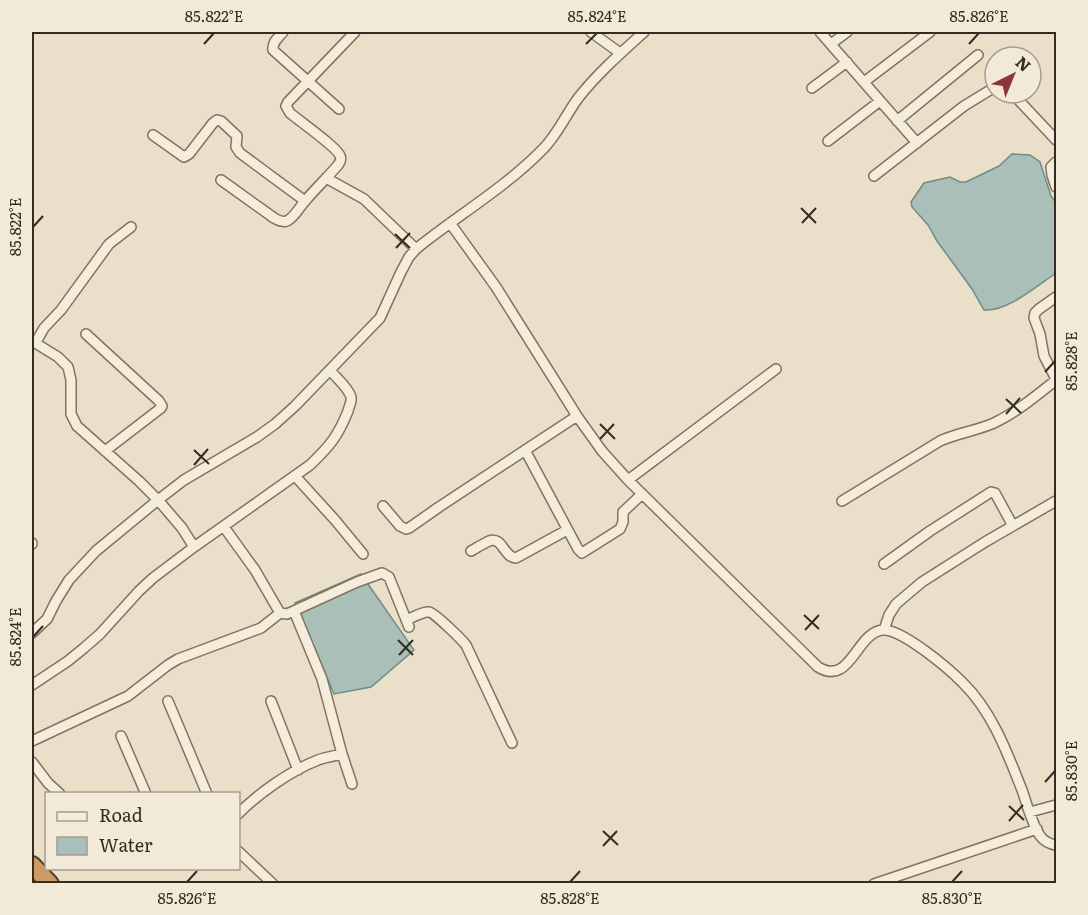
<svg xmlns="http://www.w3.org/2000/svg" width="1088" height="915" font-family="Literata,serif">
<style>
.water{fill:#a9bfb7;stroke:#708c84;stroke-width:1.5}
.lines{fill:none;stroke-linecap:round;stroke-linejoin:round}
.street-casing{stroke:#84725f;stroke-width:12}
.highway-casing{stroke:#534033;stroke-width:20}
.street{stroke:#f5eddb;stroke-width:9}
.highway{stroke:#cf9b64;stroke-width:16}
.ticks{fill:none;stroke:#362b21;stroke-width:2}
.neatline{fill:none;stroke:#362b21;stroke-width:2}
.ticks-label{font-size:15px;text-anchor:middle;fill:#362b21}
</style>
<rect width="100%" height="100%" fill="#eadfc9"/>
<!-- water -->
<path class="water" d="M 1012,154 L 1030,155 L 1040,162 L 1051,196 L 1056,203 L 1056,273 C 1037,286 1007,312 984,310 L 972,289 L 937,241 L 928,225 L 912,207 L 911,202 L 924,183 L 950,177 L 960,182 L 966,182 L 999,166 Z
M 361,574 L 414,650 L 371,687 L 334,694 L 295,603 Z"/>
<g class="lines">
<defs>
<path id="street" d="M 283,32 C 278,38 272,42 273,50 L 339,109
M 591,32 L 620,53
M 820,32 L 917,143
M 831,44 L 847,32
M 864,82 L 930,32
M 812,88 L 847,62
M 1012,93 L 1056,140
M 897,121 L 978,55
M 153,135 L 184,157 L 189,154 L 213,123 L 217,120 L 221,121 L 237,136 L 236,147 L 240,153 L 305,201
M 828,141 L 880,101
M 1056,162 L 1051,167 L 1052,175 L 1056,187
M 874,176 L 964,106 L 995,87
M 326,178 L 364,199 L 416,249
M 221,180 L 274,218 C 278,220 282,223 287,221 C 295,217 300,206 306,200 C 316,188 328,177 338,165 C 340,162 342,160 340,156 C 338,148 298,120 290,113 L 286,106 L 288,102 L 355,32
M 450,223 L 496,287 L 577,416 L 602,451 L 628,480 L 818,667 C 851,687 856,632 883,630 C 902,629 948,668 962,682 C 992,711 1007,752 1022,790 C 1027,804 1032,825 1041,837 C 1045,842 1050,844 1056,845
M 1056,297 L 1039,309 L 1035,313 L 1034,318 L 1040,334 L 1044,356 L 1056,379
M 86,334 L 159,401 L 162,406 L 161,408 L 105,451
M 32,341 L 58,357 L 68,367 L 71,380 L 71,414 L 77,426 L 139,481 L 158,500 L 182,528 L 194,547
M 36,342 L 44,328 L 61,310 L 109,244 L 131,227
M 525,450 L 578,549 L 582,553 L 620,529 L 623,522 L 623,512 L 642,494
M 295,476 L 335,520 L 363,554
M 628,480 L 776,369
M 842,501 L 940,441 C 957,433 976,431 994,423 C 1017,412 1037,395 1056,380
M 383,506 L 400,526 L 406,529 L 409,528 L 439,507 L 577,416
M 224,527 L 255,570 L 280,613 L 287,614 L 357,582 L 382,573 L 389,577 L 409,627
M 32,544 L 32,543
M 471,551 C 476,548 483,544 489,541 C 503,536 503,557 516,558 L 567,530
M 884,564 L 930,531 L 991,492 L 995,493 L 1013,526
M 294,611 L 322,679 L 342,754 L 352,784
M 406,620 C 412,618 423,611 429,612 C 434,612 462,640 466,645 L 512,743
M 884,630 L 889,615 L 896,604 L 922,582 L 985,542 L 1056,501
M 32,633 L 47,619 L 56,601 L 69,580 L 96,551 L 158,500 L 184,480 L 257,437 L 275,424 L 295,406 L 380,318 L 401,272 L 409,257 L 416,249 C 458,215 505,188 543,149 C 558,134 566,114 579,97 C 598,73 622,52 644,32
M 32,685 L 68,661 L 84,648 L 100,634 L 139,591 L 153,578 L 194,547 L 310,465 C 330,446 338,436 348,411 C 349,406 352,402 351,397 C 348,387 336,378 330,370
M 168,701 L 207,794
M 271,701 L 298,770
M 121,736 L 146,794
M 32,741 L 128,696 L 168,665 L 178,659 L 261,628 L 280,613
M 32,762 L 48,783 L 60,794
M 1030,812 L 1056,805
M 238,814 C 259,793 290,771 318,760 C 326,757 334,756 342,754
M 238,851 L 273,884
M 874,884 L 1037,829"/>
<path id="highway" d="M 32,865 L 50,884"/>
</defs>
<!-- street casing -->
<use href="#street" class="street-casing"/>
<!-- highway casing -->
<use href="#highway" class="highway-casing"/>
<!-- street -->
<use href="#street" class="street"/>
<!-- highway -->
<use href="#highway" class="highway"/>
</g>
<!-- ticks -->
<path class="ticks" d="M 204,44 L 214,33M 586,44 L 597,33M 969,44 L 979,33M 801,208 L 816,223M 802,223 L 816,208M 33,227 L 43,216M 395,234 L 410,248M 396,248 L 410,233M 1045,372 L 1055,361M 1006,399 L 1021,413M 1006,414 L 1020,398M 600,424 L 615,439M 600,439 L 614,424M 194,450 L 209,464M 194,465 L 208,449M 804,615 L 819,629M 805,630 L 819,615M 33,637 L 43,626M 398,640 L 413,655M 399,655 L 413,640M 1045,782 L 1055,771M 1009,806 L 1024,820M 1009,821 L 1023,805M 603,831 L 618,845M 603,846 L 617,831M 187,882 L 197,871M 570,882 L 580,871M 952,882 L 962,871"/>
<!-- border -->
<rect width="1088" height="915" fill="none" stroke="#f2e9d8" stroke-width="66"/>
<!-- legend -->
<rect x="45" y="792" width="195" height="78" fill="#f2e9d8" stroke="#a79d8f" stroke-width="1.5"/>
<rect x="57" y="812" width="30" height="9" fill="#f5eddb" stroke="#a79d8f" stroke-width="1.5"/>
<text x="99" y="822" font-size="18" fill="#362b21">Road</text>
<rect x="57" y="837" width="30" height="18" fill="#a9bfb7" stroke="#a79d8f" stroke-width="1.5"/>
<text x="99" y="852" font-size="18" fill="#362b21">Water</text>
<!-- north arrow -->
<g transform="translate(1013 75) rotate(43)"><circle r="28" fill="#f2e9d8" stroke="#a79d8f" stroke-width="1.5"/>
<path d="M0-4.5L10 22L0 15L-10 22Z" fill="#8d363a"/>
<text y="-9" font-size="16" font-weight="bold" text-anchor="middle" fill="#362b21">N</text>
</g>
<rect x="33" y="33" width="1022" height="849" class="neatline"/>
<g class="ticks-label">
<text x="214" y="22">85.822°E</text>
<text x="597" y="22">85.824°E</text>
<text x="979" y="22">85.826°E</text>
<text transform="translate(16 227) rotate(-90)" y="5">85.822°E</text>
<text transform="translate(1072 361) rotate(-90)" y="5">85.828°E</text>
<text transform="translate(16 637) rotate(-90)" y="5">85.824°E</text>
<text transform="translate(1072 771) rotate(-90)" y="5">85.830°E</text>
<text x="187" y="904">85.826°E</text>
<text x="570" y="904">85.828°E</text>
<text x="952" y="904">85.830°E</text>
</g>
</svg>
